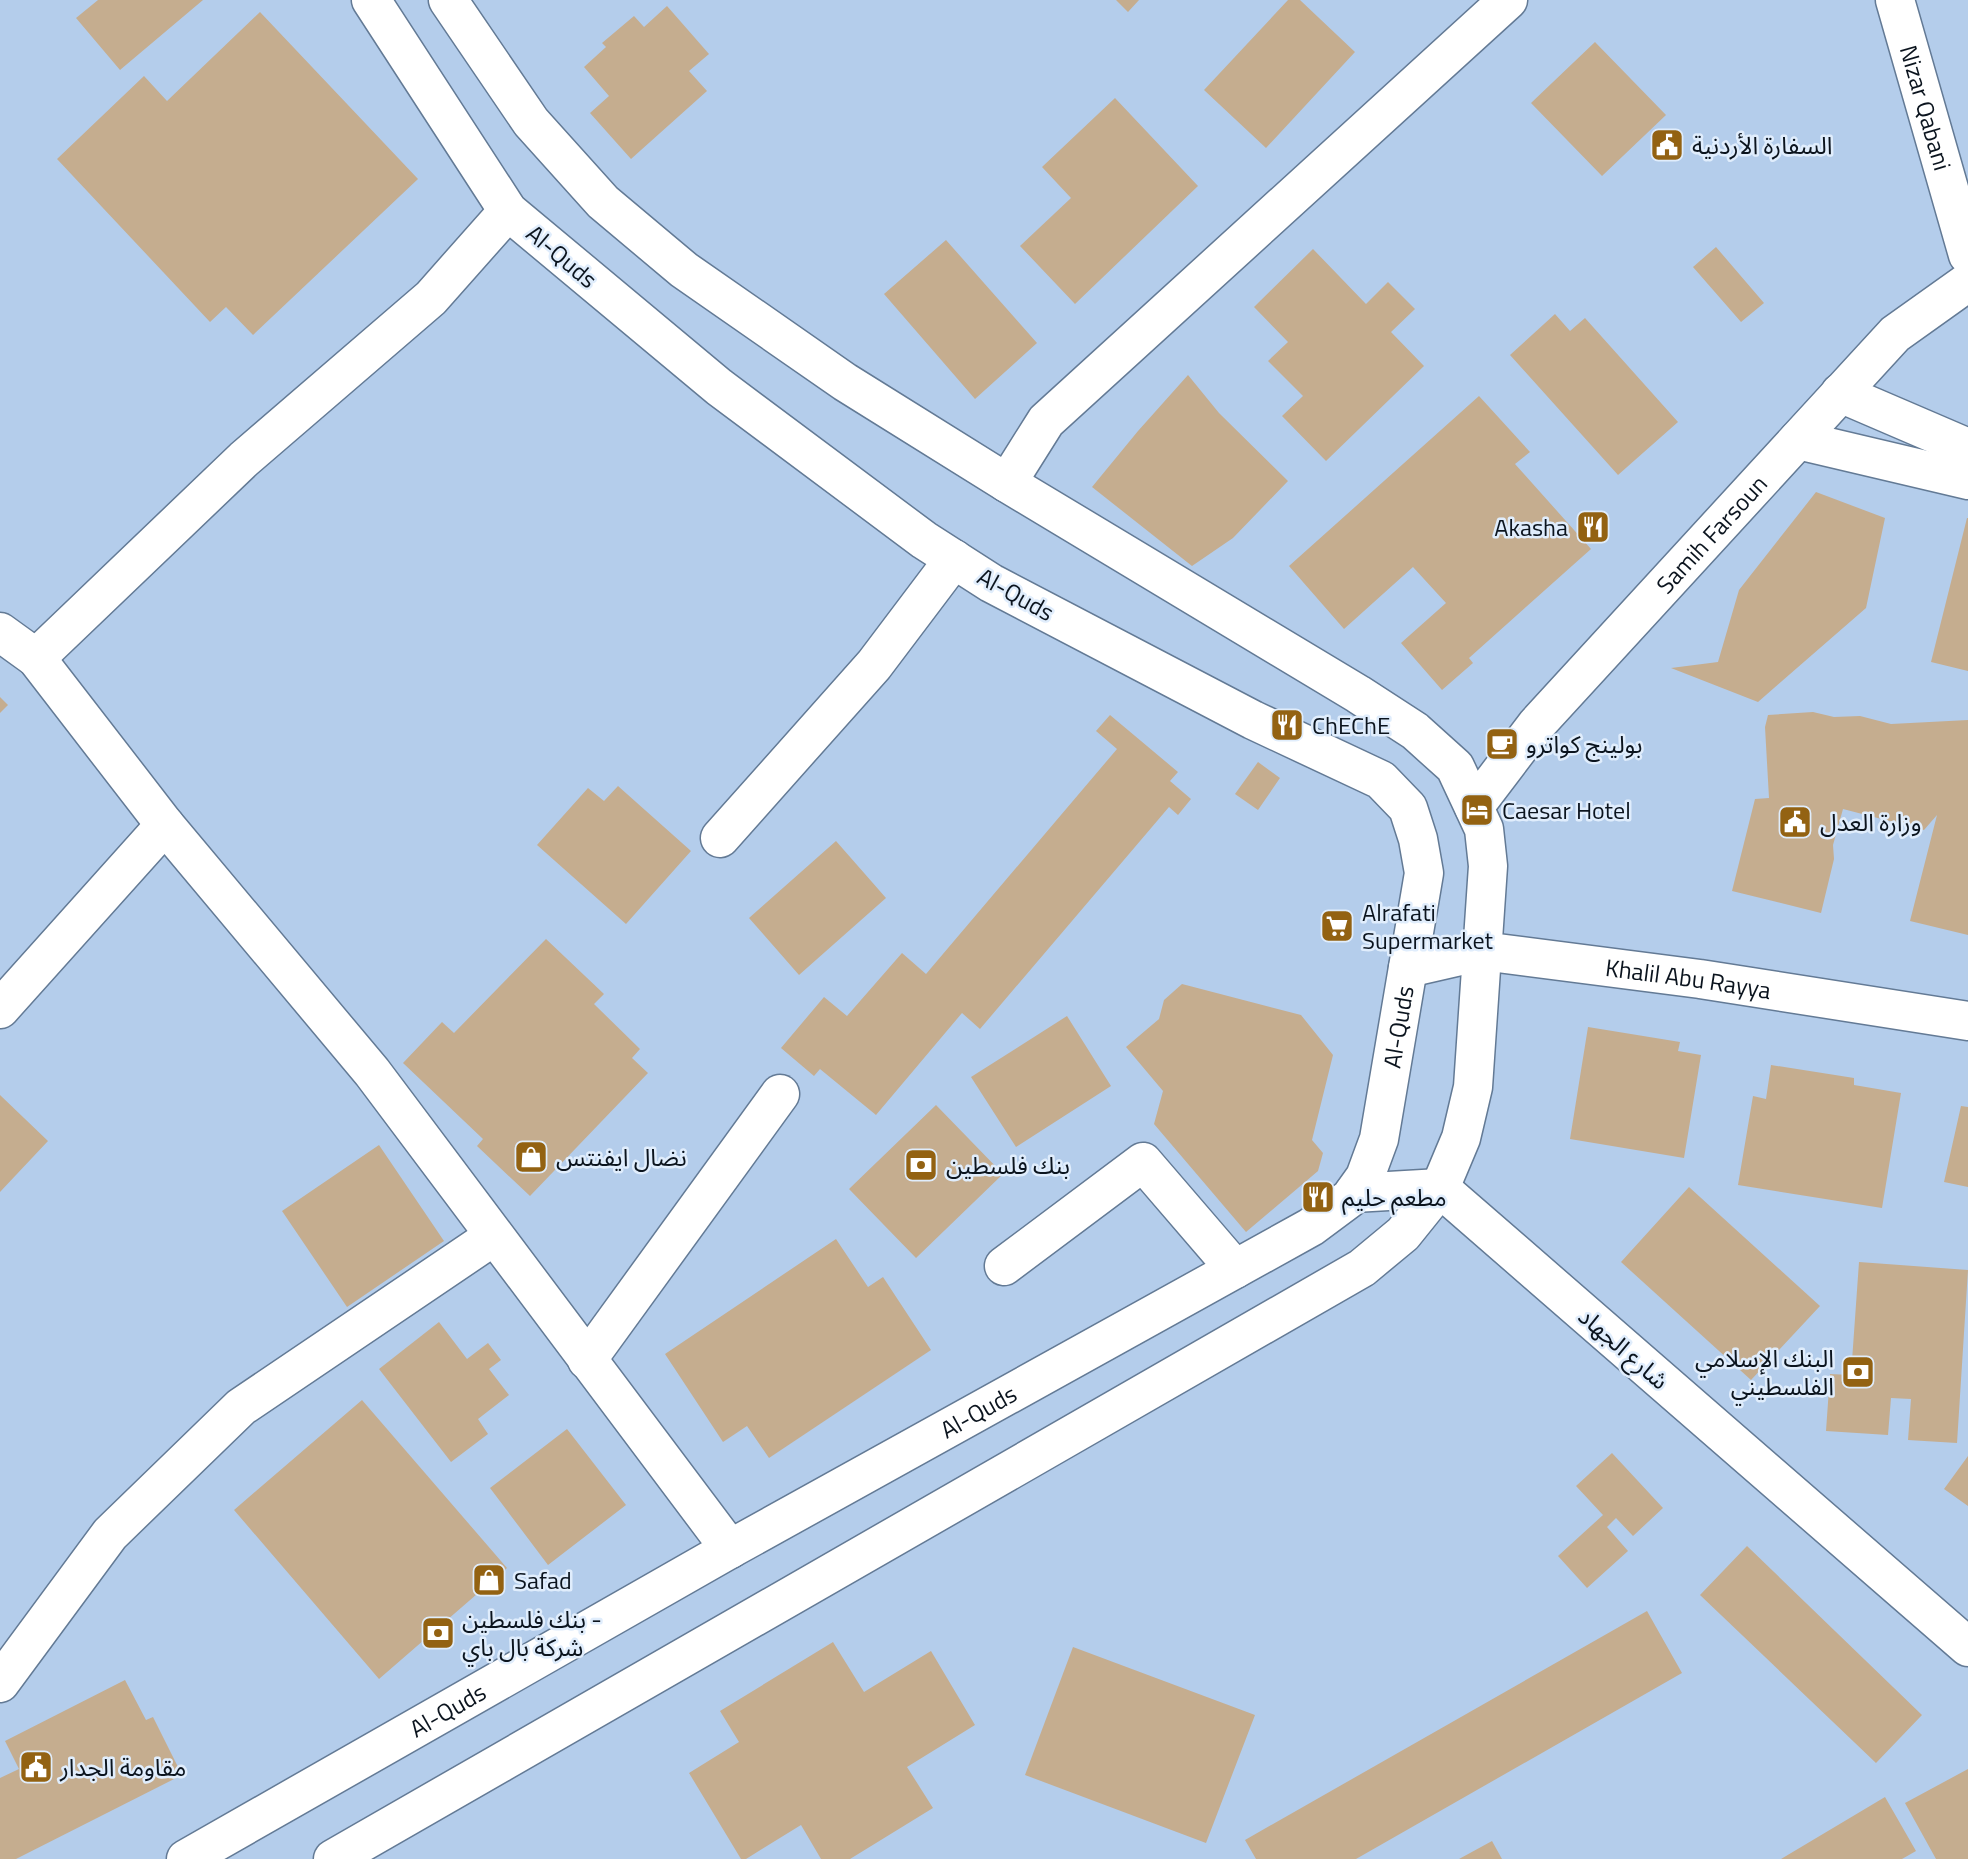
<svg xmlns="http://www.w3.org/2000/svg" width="1968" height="1859" font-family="'Titillium Web','Noto Sans Arabic',sans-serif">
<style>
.building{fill:#c5ad8f}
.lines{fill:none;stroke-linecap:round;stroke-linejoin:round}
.minor-casing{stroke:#637a95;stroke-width:41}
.minor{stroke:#fff;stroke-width:38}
.labels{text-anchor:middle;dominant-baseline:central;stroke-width:5;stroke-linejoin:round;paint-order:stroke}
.street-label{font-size:24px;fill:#0b141e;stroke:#e0edfc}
.poi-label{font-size:24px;fill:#0b141e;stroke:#e0edfc;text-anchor:start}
</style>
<rect width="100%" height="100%" fill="#b4cdeb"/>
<!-- building -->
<path class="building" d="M 98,0 L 203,0 L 120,70 L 76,18 Z
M 1116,0 L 1139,0 L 1128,12 Z
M 1288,0 L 1300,0 L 1355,52 L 1266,148 L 1204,90 Z
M 667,6 L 709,54 L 689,71 L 707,91 L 631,159 L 590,113 L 609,96 L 584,67 L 606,47 L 602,43 L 634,16 L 644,27 Z
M 260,12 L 418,179 L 253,335 L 226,307 L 210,322 L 57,159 L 144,76 L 167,101 Z
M 1595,42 L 1666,115 L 1602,176 L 1531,103 Z
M 1115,98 L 1198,186 L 1075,304 L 1020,246 L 1071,198 L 1042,167 Z
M 946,240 L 1037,343 L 975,399 L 884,294 Z
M 1716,247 L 1764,303 L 1741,322 L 1693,267 Z
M 1313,249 L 1366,304 L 1388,282 L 1415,309 L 1391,332 L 1424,366 L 1326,461 L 1282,416 L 1303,396 L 1268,361 L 1288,342 L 1254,307 Z
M 1555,314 L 1570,331 L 1585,318 L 1678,422 L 1618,475 L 1510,355 Z
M 1188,375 L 1219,413 L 1288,481 L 1233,538 L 1192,566 L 1092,487 L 1138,431 Z
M 1479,396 L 1530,452 L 1515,464 L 1591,549 L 1469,658 L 1473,663 L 1442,690 L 1401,643 L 1446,603 L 1413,567 L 1344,629 L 1289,566 Z
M 1816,492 L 1885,518 L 1866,608 L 1758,702 L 1671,668 L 1718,662 L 1739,590 Z
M 1967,518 L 1968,518 L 1968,671 L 1931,662 Z
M 0,697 L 8,705 L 0,713 Z
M 1813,712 L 1834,717 L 1860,716 L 1891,724 L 1968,720 L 1968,935 L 1910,921 L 1937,815 L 1924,830 L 1843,809 L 1833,845 L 1834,859 L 1821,913 L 1732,891 L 1755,799 L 1769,798 L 1765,727 L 1768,715 Z
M 1110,715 L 1178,772 L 1170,781 L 1191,799 L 1178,815 L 1169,807 L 980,1029 L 962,1013 L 876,1115 L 820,1069 L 814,1076 L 781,1048 L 824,997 L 847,1016 L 902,953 L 926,974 L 1117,749 L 1096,731 Z
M 1258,762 L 1280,778 L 1258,810 L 1235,794 Z
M 618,786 L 691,851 L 626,924 L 537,845 L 588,788 L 604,801 Z
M 836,841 L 886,898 L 799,975 L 749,918 Z
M 546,939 L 604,994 L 594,1004 L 640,1049 L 632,1058 L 648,1073 L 530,1196 L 477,1146 L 483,1139 L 403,1063 L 442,1022 L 454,1033 Z
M 1182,984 L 1301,1015 L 1333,1055 L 1312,1140 L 1323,1153 L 1318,1171 L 1246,1232 L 1154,1124 L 1163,1091 L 1126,1047 L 1159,1019 L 1164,1000 Z
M 1067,1016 L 1111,1086 L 1016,1147 L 971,1077 Z
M 1588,1027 L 1680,1042 L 1678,1051 L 1701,1055 L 1684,1158 L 1570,1139 Z
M 1771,1065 L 1854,1078 L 1854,1085 L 1901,1093 L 1882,1208 L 1738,1185 L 1753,1096 L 1766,1099 Z
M 0,1095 L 48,1141 L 0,1192 Z
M 936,1105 L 1003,1174 L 916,1258 L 849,1189 Z
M 1961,1106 L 1968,1107 L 1968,1187 L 1944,1182 Z
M 379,1145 L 444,1241 L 347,1307 L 282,1211 Z
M 1689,1187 L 1820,1306 L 1751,1380 L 1621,1262 Z
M 836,1239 L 868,1287 L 883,1277 L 931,1350 L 769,1458 L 747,1426 L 723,1442 L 665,1354 Z
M 1859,1262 L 1968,1270 L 1957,1443 L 1908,1440 L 1911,1399 L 1891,1398 L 1888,1435 L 1826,1431 L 1830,1374 L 1851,1375 Z
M 439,1322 L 467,1359 L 488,1343 L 501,1360 L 489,1369 L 509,1395 L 478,1419 L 488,1434 L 451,1462 L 379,1369 Z
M 362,1400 L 507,1568 L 379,1679 L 234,1510 Z
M 567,1429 L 626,1505 L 548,1565 L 490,1488 Z
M 1612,1453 L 1663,1508 L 1633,1536 L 1616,1518 L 1607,1527 L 1628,1551 L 1587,1588 L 1558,1556 L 1603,1515 L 1576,1486 Z
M 1968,1456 L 1968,1506 L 1944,1489 Z
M 1747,1546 L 1922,1715 L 1876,1763 L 1700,1595 Z
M 1647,1611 L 1682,1673 L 1356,1859 L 1256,1859 L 1245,1840 Z
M 833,1642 L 864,1692 L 931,1651 L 975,1725 L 907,1767 L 933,1808 L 850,1859 L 821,1859 L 801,1825 L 746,1859 L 741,1859 L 689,1773 L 739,1742 L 720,1711 Z
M 1073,1647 L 1255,1715 L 1206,1843 L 1025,1775 Z
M 125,1680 L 146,1720 L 153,1717 L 182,1775 L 16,1859 L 0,1859 L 0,1778 L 19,1769 L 5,1741 Z
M 1968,1769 L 1968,1859 L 1936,1859 L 1905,1803 Z
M 1885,1797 L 1916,1851 L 1902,1859 L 1781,1859 Z
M 1492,1841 L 1502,1859 L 1459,1859 Z"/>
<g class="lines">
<defs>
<g id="minor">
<path id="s1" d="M 1895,0 L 1968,255"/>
<path d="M 1840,393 L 1968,448"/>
<path d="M 1798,440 L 1968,480"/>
<path d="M 1007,483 L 1046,421 L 1508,0"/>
<path d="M 0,632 L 36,658 L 165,825 L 372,1072 L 730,1549"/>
<path d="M 36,658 L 244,459 L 431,298 L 508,211"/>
<path id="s2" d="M 1474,807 L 1537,724 L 1895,334 L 1968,282"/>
<path d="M 720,838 L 874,665 L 954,559"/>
<path id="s3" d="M 1408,968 L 1482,951 L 1700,979 L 1968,1021"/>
<path d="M 0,1009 L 165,825"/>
<path d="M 1354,1193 L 1440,1188 L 1968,1647"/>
<path d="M 1004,1266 L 1143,1162 L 1235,1269"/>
<path d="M 587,1360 L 780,1094"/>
<path d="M 0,1683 L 110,1534 L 241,1407 L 494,1236"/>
<path id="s4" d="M 186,1859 L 730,1549 L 1311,1227 L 1350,1198 L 1365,1177 L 1379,1139 L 1424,873 L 1418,839 L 1408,808 L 1381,780 L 1253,720 L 991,583 L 924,540 L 719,387 L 508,211 L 371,0"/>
<path d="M 333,1859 L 1362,1268 L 1403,1234 L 1440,1188 L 1461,1138 L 1473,1087 L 1488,866 L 1484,829 L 1455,767 L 1415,731 L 1358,694 L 1007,483 L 845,382 L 684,270 L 603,202 L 531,122 L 448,0"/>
</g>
</defs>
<!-- minor casing -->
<use href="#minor" class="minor-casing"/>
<!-- minor -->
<use href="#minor" class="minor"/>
</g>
<!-- icons -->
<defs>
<symbol id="civic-square" viewBox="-11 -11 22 22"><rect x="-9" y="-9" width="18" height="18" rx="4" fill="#936212" stroke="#e0edfc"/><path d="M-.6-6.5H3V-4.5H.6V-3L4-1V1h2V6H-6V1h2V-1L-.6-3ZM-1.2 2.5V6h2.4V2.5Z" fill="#fff"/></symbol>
<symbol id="restaurant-square" viewBox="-11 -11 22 22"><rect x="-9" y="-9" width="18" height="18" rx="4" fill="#936212" stroke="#e0edfc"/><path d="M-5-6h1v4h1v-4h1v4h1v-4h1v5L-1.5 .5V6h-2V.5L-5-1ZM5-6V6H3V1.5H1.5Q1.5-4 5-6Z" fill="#fff"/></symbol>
<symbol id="cafe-square" viewBox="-11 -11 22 22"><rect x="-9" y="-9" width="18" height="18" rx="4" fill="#936212" stroke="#e0edfc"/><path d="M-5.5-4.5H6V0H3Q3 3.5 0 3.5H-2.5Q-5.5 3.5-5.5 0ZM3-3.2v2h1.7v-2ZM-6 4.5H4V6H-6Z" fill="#fff"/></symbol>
<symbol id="hotel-square" viewBox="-11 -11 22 22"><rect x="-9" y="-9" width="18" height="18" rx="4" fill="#936212" stroke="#e0edfc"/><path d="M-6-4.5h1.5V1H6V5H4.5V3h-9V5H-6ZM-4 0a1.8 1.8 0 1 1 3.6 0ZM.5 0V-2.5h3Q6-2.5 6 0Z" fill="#fff"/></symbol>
<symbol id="supermarket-square" viewBox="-11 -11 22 22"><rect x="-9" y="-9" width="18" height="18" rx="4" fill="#936212" stroke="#e0edfc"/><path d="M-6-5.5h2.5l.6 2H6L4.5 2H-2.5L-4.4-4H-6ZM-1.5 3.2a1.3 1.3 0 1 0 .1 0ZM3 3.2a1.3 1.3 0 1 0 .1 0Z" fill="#fff"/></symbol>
<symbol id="shop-square" viewBox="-11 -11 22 22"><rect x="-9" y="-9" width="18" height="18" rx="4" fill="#936212" stroke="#e0edfc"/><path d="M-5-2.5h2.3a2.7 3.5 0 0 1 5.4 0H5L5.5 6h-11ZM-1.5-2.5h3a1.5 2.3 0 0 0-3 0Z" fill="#fff"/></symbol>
<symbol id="bank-square" viewBox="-11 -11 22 22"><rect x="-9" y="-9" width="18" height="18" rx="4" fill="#936212" stroke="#e0edfc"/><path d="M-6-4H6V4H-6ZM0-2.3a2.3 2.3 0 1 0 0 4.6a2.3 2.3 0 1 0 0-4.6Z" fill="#fff"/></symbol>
</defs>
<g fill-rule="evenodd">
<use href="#civic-square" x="1648" y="126" width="38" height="38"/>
<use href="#restaurant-square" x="1574" y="508" width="38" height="38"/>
<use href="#restaurant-square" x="1268" y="706" width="38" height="38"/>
<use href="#cafe-square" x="1483" y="725" width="38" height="38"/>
<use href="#hotel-square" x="1458" y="791" width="38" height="38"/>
<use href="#civic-square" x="1776" y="803" width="38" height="38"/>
<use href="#supermarket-square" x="1318" y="907" width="38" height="38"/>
<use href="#shop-square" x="512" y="1138" width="38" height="38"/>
<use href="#bank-square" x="902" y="1146" width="38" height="38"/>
<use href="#restaurant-square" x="1299" y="1178" width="38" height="38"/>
<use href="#bank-square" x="1839" y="1353" width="38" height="38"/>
<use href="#shop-square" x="470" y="1561" width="38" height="38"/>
<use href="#bank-square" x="419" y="1614" width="38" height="38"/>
<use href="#civic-square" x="17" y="1748" width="38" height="38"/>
</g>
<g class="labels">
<!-- street labels -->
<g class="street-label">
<text stroke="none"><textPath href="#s1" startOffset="112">Nizar Qabani</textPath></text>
<text transform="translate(562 256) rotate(40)">Al-Quds</text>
<text stroke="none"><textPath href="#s2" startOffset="362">Samih Farsoun</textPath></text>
<text transform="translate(1016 594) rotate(29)">Al-Quds</text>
<text stroke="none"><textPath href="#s3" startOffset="284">Khalil Abu Rayya</textPath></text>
<text stroke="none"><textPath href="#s4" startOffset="1519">Al-Quds</textPath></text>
<text transform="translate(1624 1348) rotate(41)">شارع الجهاد</text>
<text stroke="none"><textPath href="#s4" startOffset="910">Al-Quds</textPath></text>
<text stroke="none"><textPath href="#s4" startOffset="301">Al-Quds</textPath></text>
</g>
<!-- poi labels -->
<g class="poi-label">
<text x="1692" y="145">السفارة الأردنية</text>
<text x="1568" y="527" text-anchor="end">Akasha</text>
<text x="1312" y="725">ChEChE</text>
<text x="1526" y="744">بولينج كواترو</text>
<text x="1502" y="810">Caesar Hotel</text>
<text x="1820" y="822">وزارة العدل</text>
<text x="1362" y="912">Alrafati<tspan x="1362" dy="28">Supermarket</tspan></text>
<text x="556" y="1157">نضال ايفنتس</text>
<text x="946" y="1165">بنك فلسطين</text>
<text x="1342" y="1197">مطعم حليم</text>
<text x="1834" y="1358" text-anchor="end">البنك الإسلامي<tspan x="1834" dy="28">الفلسطيني</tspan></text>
<text x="514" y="1580">Safad</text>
<text x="462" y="1619">بنك فلسطين -<tspan x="462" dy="28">شركة بال باي</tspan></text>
<text x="60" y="1767">مقاومة الجدار</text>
</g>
</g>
</svg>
